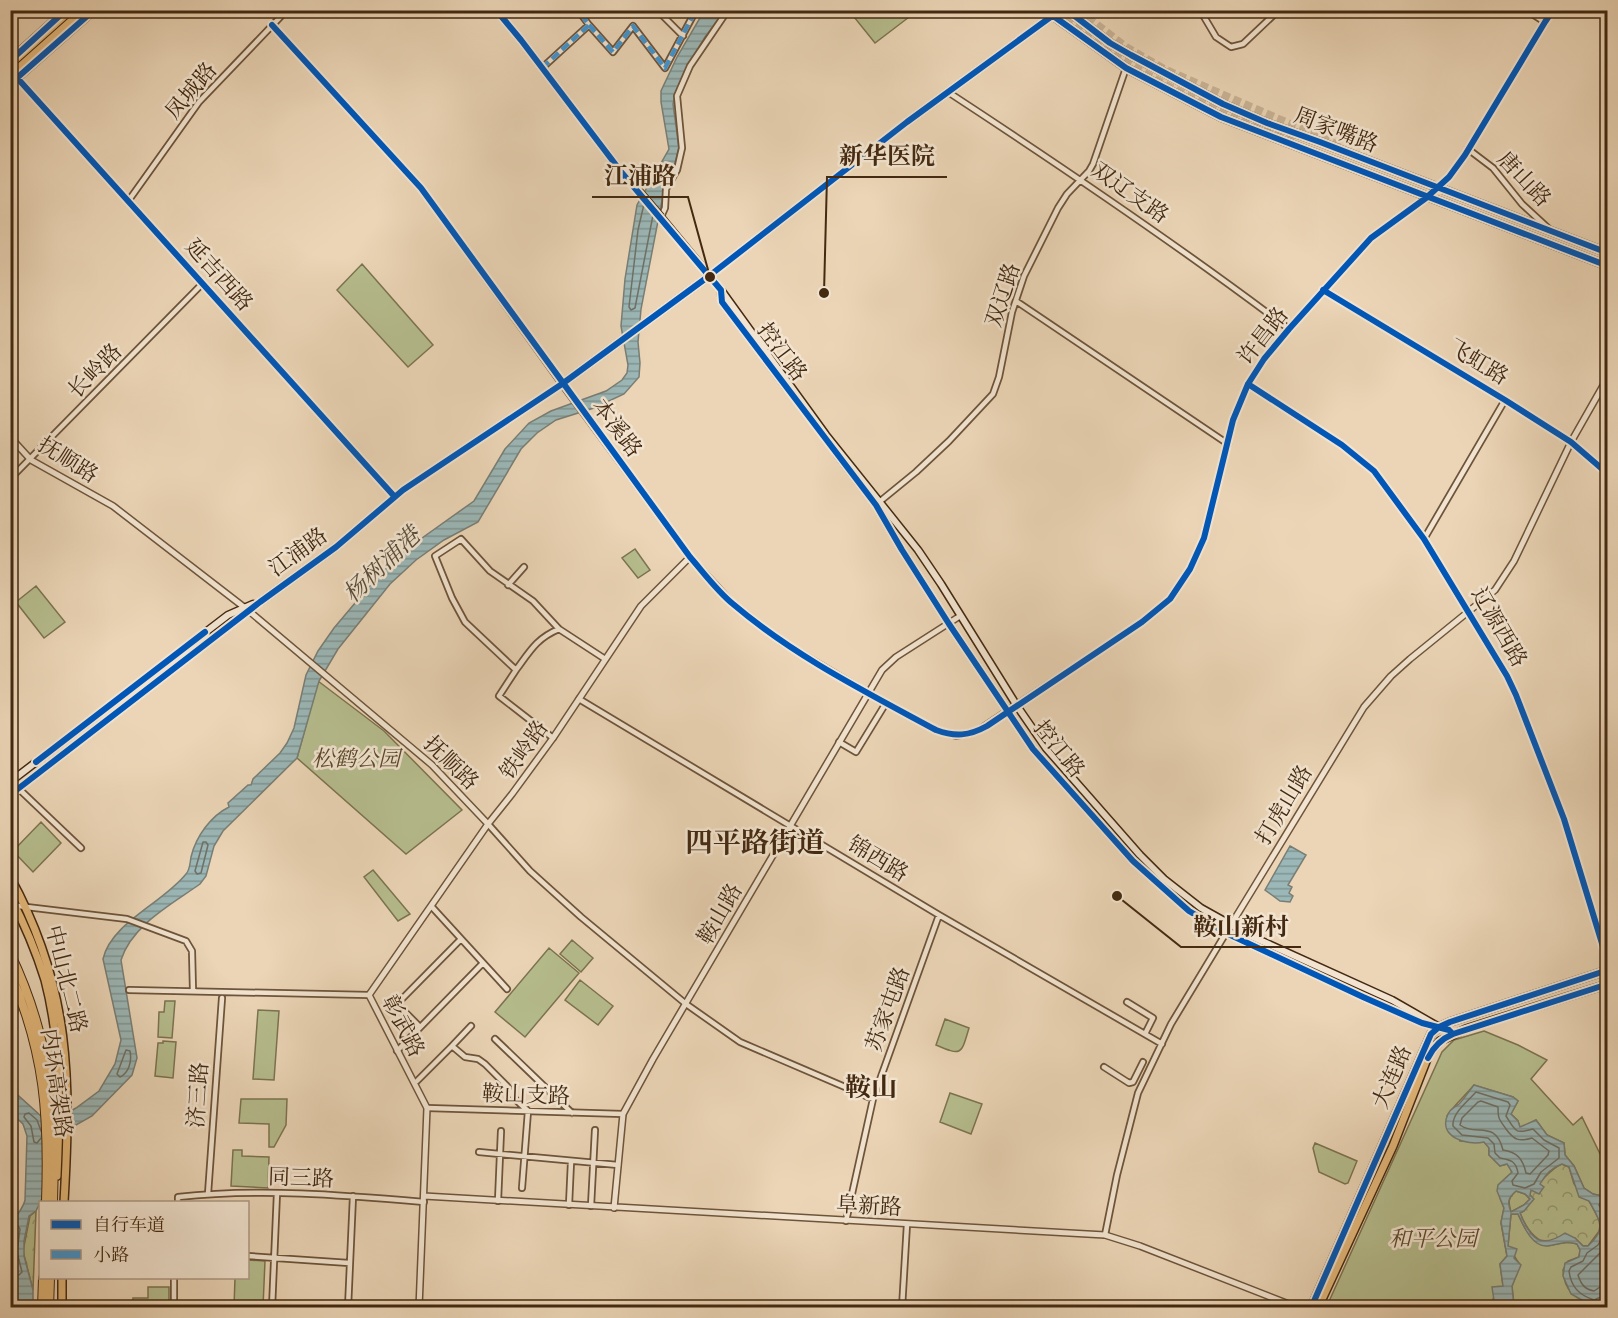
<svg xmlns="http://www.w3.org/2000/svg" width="1618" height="1318" font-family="'IM FELL Double Pica','Noto Serif SC',serif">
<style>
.forest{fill:url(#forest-crowns);stroke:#7c7350;stroke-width:1.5}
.green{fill:#b6bd8e;stroke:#7c7350;stroke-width:1.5}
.water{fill:url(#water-rules);stroke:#787e75;stroke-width:1.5;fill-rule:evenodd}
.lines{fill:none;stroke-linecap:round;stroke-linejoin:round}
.shore{stroke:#6f7064;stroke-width:1.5}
.trunk-tunnel{stroke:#c9b395;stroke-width:8;stroke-dasharray:8 4;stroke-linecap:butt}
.minor-casing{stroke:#6d543a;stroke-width:8}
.tertiary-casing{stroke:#6d543a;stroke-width:8}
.secondary-casing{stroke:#432911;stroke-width:9}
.primary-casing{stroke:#432911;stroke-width:10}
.trunk-casing{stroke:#432911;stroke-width:10}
.minor{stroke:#f2e4d0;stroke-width:4.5}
.tertiary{stroke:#f2e4d0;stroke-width:5}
.secondary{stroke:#f2e4d0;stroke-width:6}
.primary{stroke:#e6ba7b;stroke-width:7}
.trunk{stroke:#e6ba7b;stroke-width:8}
.secondary-bridge-casing{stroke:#432911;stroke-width:9;stroke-linecap:butt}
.trunk-bridge-casing{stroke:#432911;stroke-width:10;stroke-linecap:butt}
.secondary-bridge{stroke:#f2e4d0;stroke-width:6}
.trunk-bridge{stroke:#e6ba7b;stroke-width:8}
.quiet{stroke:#4096d3;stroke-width:4.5;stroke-dasharray:9 4.5;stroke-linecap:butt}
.cycleway-casing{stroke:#f2e4d0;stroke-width:10}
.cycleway{stroke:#0057b8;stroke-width:6}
.labels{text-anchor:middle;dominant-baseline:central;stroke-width:5;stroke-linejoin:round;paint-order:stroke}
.street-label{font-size:22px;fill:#432911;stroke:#f2e4d0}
.park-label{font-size:22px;font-style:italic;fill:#5a472a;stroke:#f2e4d0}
.water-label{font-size:24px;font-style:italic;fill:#594c3a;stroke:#f2e4d0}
.quarter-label{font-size:26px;font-weight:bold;fill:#432911;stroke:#f2e4d0}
.district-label{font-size:28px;font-weight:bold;fill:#432911;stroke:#f2e4d0}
.leader{fill:none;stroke:#432911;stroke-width:2}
.callout-dot{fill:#432911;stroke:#f2e4d0;stroke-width:2}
.callout-label{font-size:24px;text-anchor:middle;font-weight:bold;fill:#432911;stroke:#f2e4d0;stroke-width:5;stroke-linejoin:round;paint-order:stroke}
</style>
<defs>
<pattern id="forest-crowns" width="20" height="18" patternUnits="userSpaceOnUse" patternTransform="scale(1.5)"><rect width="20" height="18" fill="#b6bd8e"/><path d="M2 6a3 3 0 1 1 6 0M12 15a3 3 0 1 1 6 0" fill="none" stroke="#969a73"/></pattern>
<pattern id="water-rules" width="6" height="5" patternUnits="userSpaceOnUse" patternTransform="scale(1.5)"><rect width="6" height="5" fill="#9bb7b7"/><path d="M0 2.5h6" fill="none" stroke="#809593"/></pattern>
</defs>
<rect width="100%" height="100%" fill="#ebd5b6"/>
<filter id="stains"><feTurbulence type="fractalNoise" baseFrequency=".00333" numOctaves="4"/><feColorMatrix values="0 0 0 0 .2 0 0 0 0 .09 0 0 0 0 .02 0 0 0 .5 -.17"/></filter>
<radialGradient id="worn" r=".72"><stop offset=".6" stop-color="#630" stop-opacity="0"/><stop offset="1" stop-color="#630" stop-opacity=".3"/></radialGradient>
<!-- forest -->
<path class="forest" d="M 1562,1164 L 1569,1167 L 1574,1184 L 1589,1201 L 1601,1223 L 1600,1230 L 1588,1246 L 1583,1246 L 1575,1238 L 1543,1242 C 1531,1236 1525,1225 1520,1213 L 1524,1211 L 1533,1199 L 1530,1195 L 1531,1189 C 1543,1182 1549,1169 1562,1164 Z
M 1516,1191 L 1525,1194 L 1530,1199 L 1524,1205 L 1511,1212 C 1508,1201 1508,1198 1516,1191 Z
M 36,1211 L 33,1290 L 23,1251 L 30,1216 Z"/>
<!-- green -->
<path class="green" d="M 853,10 L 917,10 L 917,11 L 875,43 L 850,12 Z
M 362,264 L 433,345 L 408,367 L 337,290 Z
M 635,549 L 650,570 L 638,578 L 622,558 Z
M 36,586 L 65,622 L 44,638 L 16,602 Z
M 318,681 L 384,731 L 462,810 L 406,854 L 297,758 Z
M 41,822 L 61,843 L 33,872 L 13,851 Z
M 373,870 L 410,914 L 398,921 L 364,877 Z
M 572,940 L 593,958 L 581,972 L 560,954 Z
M 549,948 L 579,973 L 525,1037 L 495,1012 Z
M 580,980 L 613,1006 L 598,1025 L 565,1000 Z
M 165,1001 L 175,1001 L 172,1038 L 158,1037 L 159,1012 L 164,1012 Z
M 258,1010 L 279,1011 L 274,1080 L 253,1079 Z
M 945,1019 L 969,1028 C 961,1055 962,1056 936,1045 Z
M 1484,1031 L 1518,1045 L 1547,1060 L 1531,1079 L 1573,1125 L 1582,1117 L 1606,1166 L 1607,1166 L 1607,1197 L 1593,1194 L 1584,1188 L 1574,1166 L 1565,1155 L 1564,1143 L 1547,1135 L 1536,1120 L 1520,1128 L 1518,1121 L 1511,1114 L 1518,1101 L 1513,1097 L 1474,1085 C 1465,1096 1454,1105 1447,1116 L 1460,1141 L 1484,1142 L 1489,1147 L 1489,1155 L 1500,1166 L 1507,1164 L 1510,1167 L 1512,1173 L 1506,1178 L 1500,1198 L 1504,1208 L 1501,1223 L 1507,1256 L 1500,1264 L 1503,1286 L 1493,1299 L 1495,1307 L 1326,1308 L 1442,1052 L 1454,1040 Z
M 163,1041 L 176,1042 L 173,1078 L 155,1076 L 158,1043 L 163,1043 Z
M 950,1093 L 982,1104 L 971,1134 L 940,1122 Z
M 241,1099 L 287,1099 L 286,1125 L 274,1147 L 269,1147 L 269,1124 L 239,1123 Z
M 1315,1143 L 1357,1161 L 1348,1183 L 1345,1184 L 1319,1172 L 1313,1148 Z
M 233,1150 L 242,1150 L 242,1156 L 269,1157 L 268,1188 L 231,1186 Z
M 1511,1214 L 1518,1214 C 1525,1228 1533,1249 1552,1245 C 1562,1243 1567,1241 1577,1244 L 1580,1250 L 1579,1257 L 1568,1261 L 1563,1270 C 1564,1292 1578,1302 1598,1305 L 1607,1297 L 1607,1307 L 1514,1307 L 1512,1286 L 1520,1265 L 1508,1246 Z
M 248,1260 L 265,1261 L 263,1307 L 234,1307 L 235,1278 L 248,1278 Z
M 148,1287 L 169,1287 L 169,1307 L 132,1307 L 133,1298 L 148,1298 Z"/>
<!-- water -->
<path class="water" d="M 704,11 L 725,11 L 705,37 L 693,57 L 675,96 L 673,104 L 679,148 L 675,163 L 664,190 L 641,309 L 638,342 L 640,363 L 639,377 L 624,394 L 594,408 L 556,420 L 537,433 L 521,449 L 478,522 L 444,540 L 416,560 L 390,584 L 338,649 L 319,681 L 297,758 L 223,831 L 214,846 L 206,876 L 200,884 C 172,904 132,925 121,960 L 137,1058 L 132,1075 L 92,1116 L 44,1143 L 43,1196 L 36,1211 L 29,1216 L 24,1241 L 24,1256 L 33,1290 L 33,1307 L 19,1307 C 14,1281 6,1253 12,1226 C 14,1216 23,1210 25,1200 L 27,1136 L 23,1124 L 11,1113 L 10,1088 L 42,1117 L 44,1127 L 76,1108 L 99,1091 L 115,1064 L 121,1040 L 103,959 C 111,923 163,903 186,874 C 190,870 190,863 191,857 C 196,836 211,816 229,807 L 228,803 L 248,785 L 251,785 L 253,779 L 280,753 L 287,743 L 294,728 L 306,675 L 318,651 L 334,628 L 377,577 L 408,548 L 474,501 L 505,449 L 529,423 L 551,411 L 606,391 L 622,380 L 627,373 L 628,365 L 621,326 L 625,279 L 637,205 L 669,149 L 661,102 L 661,91 L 677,57 Z
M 1290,846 L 1306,855 L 1288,885 L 1292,887 L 1289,893 L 1293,896 L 1290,902 L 1280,901 L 1265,890 Z
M 11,975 C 20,1004 23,1003 11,1032 Z
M 1474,1085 L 1513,1097 L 1518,1101 L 1511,1114 L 1518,1121 L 1520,1127 L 1536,1120 L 1547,1135 L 1564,1143 L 1565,1155 L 1574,1166 L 1584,1188 L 1593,1194 L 1607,1197 L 1608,1297 L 1603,1302 L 1593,1306 L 1571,1294 L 1563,1276 L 1565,1263 L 1579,1257 L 1580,1250 L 1577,1244 C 1565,1240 1559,1245 1547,1246 C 1532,1247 1523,1225 1518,1214 L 1511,1214 L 1508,1246 L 1517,1249 L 1514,1258 L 1521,1265 L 1512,1286 L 1514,1307 L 1495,1307 L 1492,1287 L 1503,1286 L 1500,1264 L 1507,1256 L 1501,1222 L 1504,1208 L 1497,1191 L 1498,1185 L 1512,1172 L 1507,1164 L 1500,1166 L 1489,1155 L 1489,1148 L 1484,1142 C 1467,1146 1437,1137 1448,1114 C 1451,1108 1454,1108 1459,1104 C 1464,1099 1469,1091 1474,1085 ZM 1562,1164 L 1569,1167 L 1579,1197 L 1589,1201 C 1600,1220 1607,1229 1588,1246 L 1583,1246 L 1575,1238 L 1565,1233 C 1540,1250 1530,1238 1520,1213 L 1524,1211 L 1534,1199 L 1530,1195 L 1531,1190 L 1539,1194 L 1544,1187 L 1540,1184 C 1545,1175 1553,1167 1562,1164 ZM 1516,1191 L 1525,1194 L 1530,1199 L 1524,1205 L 1511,1212 C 1507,1202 1508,1198 1516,1191 Z"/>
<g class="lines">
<!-- shore -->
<path class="shore" d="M 644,204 L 638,230 L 629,307 L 631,310 L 635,308 L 653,215
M 203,842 L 206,842 L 208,845 L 201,873 L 197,874 L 195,871 Z
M 126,1050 L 130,1051 C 132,1061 129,1073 120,1077 L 117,1074 Z
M 1476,1092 L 1508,1102 L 1510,1105 L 1506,1116 C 1516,1132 1515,1134 1533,1129 L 1544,1140 L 1559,1148 L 1559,1158 L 1541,1172 L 1534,1184 L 1525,1188 L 1513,1185 L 1512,1181 L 1518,1173 C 1516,1161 1511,1160 1500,1158 L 1495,1153 L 1494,1144 L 1488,1138 L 1462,1135 L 1453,1126 C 1452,1113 1467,1102 1476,1092 Z
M 1481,1101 L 1498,1107 C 1498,1119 1499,1119 1506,1129 C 1514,1140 1519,1142 1532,1138 L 1549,1151 L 1548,1155 L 1530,1174 L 1526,1173 C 1523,1159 1517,1152 1503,1150 C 1495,1119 1476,1137 1460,1125 L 1462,1118 L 1478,1102 Z
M 41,1131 L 37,1120 L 29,1113 L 25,1114 L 24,1117 L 31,1126 L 34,1142 L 37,1143 L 41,1138
M 1608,1202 L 1601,1202 L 1599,1205 L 1607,1222 L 1606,1231 L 1598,1245 L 1587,1253 L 1583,1261 L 1571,1267 L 1569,1271 C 1571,1287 1579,1295 1594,1300 L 1608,1294
M 10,1228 L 18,1226 L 20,1229 L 17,1252 L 22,1272 L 19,1275 L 10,1273
M 1608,1242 L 1602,1251 L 1578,1275 C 1581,1284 1584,1289 1594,1291 L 1600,1287 L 1608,1286"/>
<!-- trunk-tunnel -->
<path class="trunk-tunnel" d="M 1078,10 L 1126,47 L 1164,69 L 1343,147
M 1056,11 C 1078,28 1100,45 1123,60 C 1176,94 1239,120 1297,143"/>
<defs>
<path id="minor" d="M 630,10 L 635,10
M 657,10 L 683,36
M 1200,10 L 1216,37 L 1231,47 L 1243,44 L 1279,10
M 1526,10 L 1545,22
M 272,25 L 421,188 L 562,384
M 589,25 L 613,52 L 633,26 L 665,68 L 696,10
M 542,68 L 589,25 L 578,10
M 948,92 C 1064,168 1178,245 1289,329
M 1468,149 L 1493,168 L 1522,204 L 1548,228
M 129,200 L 199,102 L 287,10
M 661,217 L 665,208 L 666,189 L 677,170 L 682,148 L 677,96 L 690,66 L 728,10
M 1323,290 L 1505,400 L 1571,442 L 1608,474
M 1016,301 L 1228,444
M 10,479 L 202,284
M 878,503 L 916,472 L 949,441 L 993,394 L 999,377 L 1012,312 L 1024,276 L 1058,208 L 1067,194 L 1089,171 L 1093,164 L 1126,68
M 1424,539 L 1505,400
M 508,585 L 524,567
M 516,670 C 530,651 537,638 559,629
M 579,699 L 939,915 L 1162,1044
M 553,738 L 499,696 L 516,670 L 465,622 L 452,598 L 435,556 L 461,539 L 490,571 L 533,601 L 559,629 L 605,659
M 839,742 L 856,752 L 886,703
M 19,789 L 81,848
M 488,824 L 530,871 L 581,917 L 686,1004 L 740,1042 L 873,1099
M 10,905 L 127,919 L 186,941 L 192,951 L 193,991
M 432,907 L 507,989
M 129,990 L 369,995
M 1127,1002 L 1153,1018 L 1145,1034
M 420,1027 L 397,1004 L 461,939
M 495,1039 L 572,1113
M 452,1046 L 471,1026
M 397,1051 L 483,963
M 1104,1067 L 1129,1083 L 1133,1082 L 1143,1062
M 417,1081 L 452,1046 L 465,1057 L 478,1059 L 485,1064 L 507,1086 L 514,1098 L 528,1111 L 522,1188
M 427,1108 L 623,1114
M 479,1152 L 618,1165
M 208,1194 L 222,998
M 498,1201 L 501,1131
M 178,1202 L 178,1197 C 260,1188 342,1195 424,1202
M 569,1205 L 571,1162
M 591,1206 L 595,1130
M 846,1221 L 873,1099 L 939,915
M 1105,1235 L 1117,1175 L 1138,1093 L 1171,1024 L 1226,933
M 248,1256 L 349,1263
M 174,1308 L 174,1278
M 272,1308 L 277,1193
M 348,1308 L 353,1196
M 902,1308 L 907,1224"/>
<path id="tertiary" d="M 10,70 L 394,496
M 562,384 L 690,557 L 732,603 L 782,642 L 868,693 L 936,730 L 956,736 L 977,731 L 1142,622 L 1170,599 L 1190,569 L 1204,538 L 1233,420 L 1248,384 L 1264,359 L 1289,329 L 1371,238 L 1426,198 L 1449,177 L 1465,155 L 1545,22 L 1553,10
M 1248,384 L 1342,445 L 1374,471 L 1424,539 L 1507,676 L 1516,695 L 1564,819 L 1608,963
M 10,437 L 31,460 L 113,506 L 249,611 L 432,765 L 488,824
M 1226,933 L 1364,707 L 1391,676 L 1410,659 L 1495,590 L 1514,561 L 1571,442 L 1608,377
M 424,1196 L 1105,1235 L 1140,1246 L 1299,1308
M 614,1208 L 623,1114 L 653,1059 L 882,670 L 896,657 L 960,616
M 419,1308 L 427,1108 L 369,995 L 488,824 L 512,794 L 553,738 L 641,606 L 690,557"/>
<path id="secondary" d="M 496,10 L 521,40 L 622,173 L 638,190
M 1052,16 L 1073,11
M 661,217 L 721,290 L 826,435 L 918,550 L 941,584 L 1017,706 L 1046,748 L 1140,855 L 1164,879 L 1201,908 L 1253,937 L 1392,1000 L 1439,1027
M 721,292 L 722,302 L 787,388
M 837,454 L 876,505 L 902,550 L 949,624 L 1033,749 L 1133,861 L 1189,911 L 1226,933 L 1363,997 L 1422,1023 L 1449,1030 L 1453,1034
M 10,782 L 228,615 L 253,604
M 10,795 L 260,602 L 336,547 L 403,490 L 562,384 L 709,276 L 907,122 L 1052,16 L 1056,10"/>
<path id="primary" d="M 1045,10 L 1126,68 L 1221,117 L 1608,266
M 1067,10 L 1110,43 L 1131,55 L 1223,104 L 1267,123 L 1320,142 L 1608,253
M 14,57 L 66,10
M 10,84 L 94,10
M 10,877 C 71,988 71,1080 64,1202
M 10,896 C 24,923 36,951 45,980 C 62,1045 60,1110 57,1176
M 62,1308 L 62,1278
M 1311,1308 L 1431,1034 L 1439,1027 L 1450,1022 L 1608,970
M 1318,1308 L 1393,1146 L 1429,1054 L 1440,1041 L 1466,1029 L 1608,984"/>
<path id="trunk" d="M 10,66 L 73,10
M 10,953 C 51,1038 56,1110 53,1202
M 10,972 C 45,1054 49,1115 46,1202
M 42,1308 L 43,1278
M 49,1308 L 50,1278"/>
</defs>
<!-- minor casing -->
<use href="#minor" class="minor-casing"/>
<!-- tertiary casing -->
<use href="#tertiary" class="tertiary-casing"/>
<!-- secondary casing -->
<use href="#secondary" class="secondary-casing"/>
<!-- primary casing -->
<use href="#primary" class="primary-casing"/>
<!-- trunk casing -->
<use href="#trunk" class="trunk-casing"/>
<!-- minor -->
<use href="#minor" class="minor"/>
<!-- tertiary -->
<use href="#tertiary" class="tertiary"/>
<!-- secondary -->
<use href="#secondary" class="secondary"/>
<!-- primary -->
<use href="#primary" class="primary"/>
<!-- trunk -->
<use href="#trunk" class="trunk"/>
<defs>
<path id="secondary-bridge" d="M 638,190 L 661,217"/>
<path id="trunk-bridge" d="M 10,76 L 84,10"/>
</defs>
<!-- secondary-bridge casing -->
<use href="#secondary-bridge" class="secondary-bridge-casing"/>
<!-- trunk-bridge casing -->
<use href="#trunk-bridge" class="trunk-bridge-casing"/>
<!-- secondary-bridge -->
<use href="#secondary-bridge" class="secondary-bridge"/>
<!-- trunk-bridge -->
<use href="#trunk-bridge" class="trunk-bridge"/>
<!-- quiet -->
<path class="quiet" d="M 630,10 L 631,12
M 589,25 L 613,52 L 633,26 L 665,68 L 696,10
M 542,68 L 589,25 L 578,10"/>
<defs>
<path id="cycleway" d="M 496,10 L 521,40 L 622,173 L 721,290 L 722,302 L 876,505 L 902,550 L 949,624 L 1033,749 L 1133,861 L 1189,911 L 1226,933 L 1363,997 L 1422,1023 L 1449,1030 L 1453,1034
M 1045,10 L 1126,68 L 1221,117 L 1608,266
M 1067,10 L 1110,43 L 1131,55 L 1223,104 L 1267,123 L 1320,142 L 1608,253
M 272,25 L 421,188 L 690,557 C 704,573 717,591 733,604 C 794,656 866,692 936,730 C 955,737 969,736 987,726 L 1142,622 L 1170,599 L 1190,569 L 1204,538 L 1233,420 L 1248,384 L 1264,359 L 1289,329 L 1371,238 L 1426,198 L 1449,177 L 1465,155 L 1545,22 L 1553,10
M 10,61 L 66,10
M 10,70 L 394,496
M 10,84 L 94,10
M 1323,290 L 1505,400 L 1571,442 L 1608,474
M 1248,384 L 1342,445 L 1374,471 L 1424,539 L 1507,676 L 1516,695 L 1564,819 L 1608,963
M 36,762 L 205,632
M 10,795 L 260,602 L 336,547 L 403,490 L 562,384 L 709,276 L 907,122 L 1052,16 L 1056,10
M 1428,1058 C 1434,1046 1441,1039 1453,1034 L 1608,984
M 1311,1308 L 1431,1034 L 1439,1027 L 1450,1022 L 1608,970"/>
</defs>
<!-- cycleway casing -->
<use href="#cycleway" class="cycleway-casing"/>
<!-- cycleway -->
<use href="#cycleway" class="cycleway"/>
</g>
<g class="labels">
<!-- street labels -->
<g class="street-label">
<text transform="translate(191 91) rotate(-50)">凤城路</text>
<text transform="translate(1336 130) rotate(21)">周家嘴路</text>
<text transform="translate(1524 179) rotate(47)">唐山路</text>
<text transform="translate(1130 193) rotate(35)">双辽支路</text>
<text transform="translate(219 275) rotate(48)">延吉西路</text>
<text transform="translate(1003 295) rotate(-72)">双辽路</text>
<text transform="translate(1263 336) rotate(-52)">许昌路</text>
<text transform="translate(782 352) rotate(53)">控江路</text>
<text transform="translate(1478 362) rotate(31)">飞虹路</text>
<text transform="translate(95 371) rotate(-46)">长岭路</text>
<text transform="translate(617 428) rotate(53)">本溪路</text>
<text transform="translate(68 460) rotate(32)">抚顺路</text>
<text transform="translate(298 552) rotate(-36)">江浦路</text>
<text transform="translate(1499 627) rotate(60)">辽源西路</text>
<text transform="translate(1059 749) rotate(51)">控江路</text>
<text transform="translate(524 750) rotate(-55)">铁岭路</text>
<text transform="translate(451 763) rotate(44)">抚顺路</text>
<text transform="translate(1284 805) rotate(-59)">打虎山路</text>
<text transform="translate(878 859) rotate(31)">锦西路</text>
<text transform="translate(720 914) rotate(-60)">鞍山路</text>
<text transform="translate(66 979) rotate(76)">中山北二路</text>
<text transform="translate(888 1009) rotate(-70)">苏家屯路</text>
<text transform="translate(403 1026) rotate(63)">彰武路</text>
<text transform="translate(1392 1077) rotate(-67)">大连路</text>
<text transform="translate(56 1083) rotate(82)">内环高架路</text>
<text transform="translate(198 1095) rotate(-86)">济三路</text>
<text transform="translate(526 1095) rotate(2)">鞍山支路</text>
<text transform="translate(301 1178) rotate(2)">同三路</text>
<text transform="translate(869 1206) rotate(3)">阜新路</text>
</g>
<!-- park labels -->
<g class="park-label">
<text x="356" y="759">松鹤公园</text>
<text x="1433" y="1239">和平公园</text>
</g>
<!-- water labels -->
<g class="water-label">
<text transform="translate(382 565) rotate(-44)">杨树浦港</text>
</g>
<!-- quarter labels -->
<g class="quarter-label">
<text x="871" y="1088">鞍山</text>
</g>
<!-- district labels -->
<g class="district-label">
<text x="755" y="843">四平路街道</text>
</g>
</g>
<!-- callouts -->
<path class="leader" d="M824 293L827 177H947M710 277L688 197H592M1117 896L1181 947H1301"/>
<g class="callout-dot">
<circle cx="824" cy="293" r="6"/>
<circle cx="710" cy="277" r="6"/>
<circle cx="1117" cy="896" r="6"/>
</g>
<g class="callout-label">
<text x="887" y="164">新华医院</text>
<text x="640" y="184">江浦路</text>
<text x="1241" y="935">鞍山新村</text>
</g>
<!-- margin -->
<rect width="1618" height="1318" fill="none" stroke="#ebd5b6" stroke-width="36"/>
<rect x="12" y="12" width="1594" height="1294" fill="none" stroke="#432911" stroke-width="3"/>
<rect x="18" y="18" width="1582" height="1282" fill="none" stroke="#432911" stroke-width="1.5"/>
<!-- legend -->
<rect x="39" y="1201" width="210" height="78" fill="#f2e4d0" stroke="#ac9984" stroke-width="1.5"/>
<rect x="51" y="1220" width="30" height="9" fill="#0057b8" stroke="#ac9984" stroke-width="1.5"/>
<text x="93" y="1231" font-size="18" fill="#432911">自行车道</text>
<rect x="51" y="1250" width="30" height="9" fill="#4096d3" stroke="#ac9984" stroke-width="1.5"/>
<text x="93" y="1261" font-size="18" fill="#432911">小路</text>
<rect width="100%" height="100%" filter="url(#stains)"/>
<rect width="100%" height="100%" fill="url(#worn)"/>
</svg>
